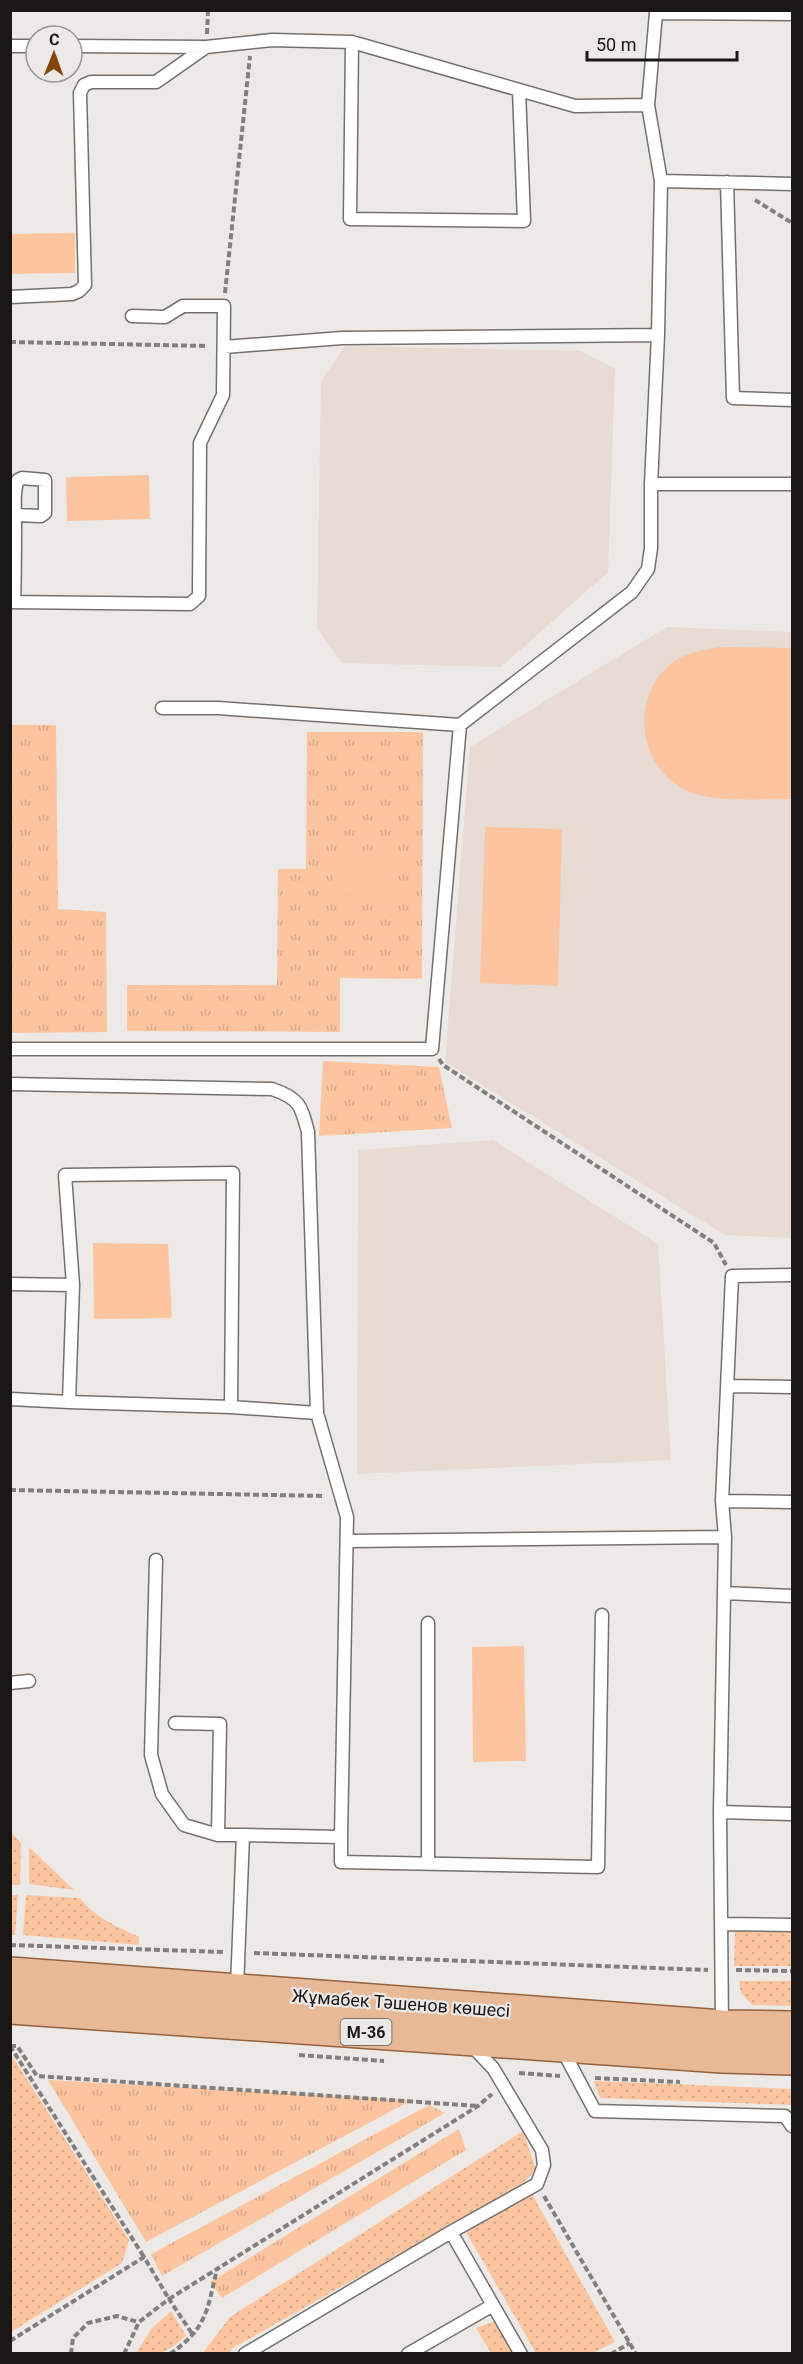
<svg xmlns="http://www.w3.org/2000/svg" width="803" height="2364" font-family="Roboto,sans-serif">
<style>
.built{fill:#e7dbd4}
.grass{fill:url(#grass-dots)}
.park{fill:url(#park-tufts)}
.garden{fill:#fcc5a0}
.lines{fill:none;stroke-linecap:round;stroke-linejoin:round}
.lane-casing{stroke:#74706e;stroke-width:15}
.primary-casing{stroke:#96623d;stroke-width:36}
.path{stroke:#82807e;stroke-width:4;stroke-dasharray:6 3;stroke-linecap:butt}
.lane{stroke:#fff;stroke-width:12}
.primary{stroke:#e8b997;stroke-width:33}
.labels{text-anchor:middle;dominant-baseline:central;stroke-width:4.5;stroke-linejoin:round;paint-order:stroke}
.shield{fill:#ede9e6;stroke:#595755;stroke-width:1.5}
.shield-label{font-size:16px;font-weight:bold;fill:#191817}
.street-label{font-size:18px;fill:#191817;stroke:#ede9e6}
</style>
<defs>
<pattern id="grass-dots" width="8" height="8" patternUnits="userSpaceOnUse" patternTransform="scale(1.5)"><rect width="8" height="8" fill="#fcc5a0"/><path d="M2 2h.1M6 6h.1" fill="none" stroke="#d7a889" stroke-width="1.8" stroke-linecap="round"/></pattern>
<pattern id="park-tufts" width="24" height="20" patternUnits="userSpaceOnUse" patternTransform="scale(1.5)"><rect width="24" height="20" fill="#fcc5a0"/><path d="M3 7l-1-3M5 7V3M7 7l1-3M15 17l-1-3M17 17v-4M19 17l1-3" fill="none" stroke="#d7a889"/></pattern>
</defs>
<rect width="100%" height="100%" fill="#ede9e6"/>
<!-- built -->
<path class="built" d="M 345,346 L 580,351 L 615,369 L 608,572 L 501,667 L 342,663 L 317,628 L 321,381 Z
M 667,627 L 792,632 L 792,1238 L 725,1235 L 445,1062 L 470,747 Z
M 493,1140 L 658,1244 L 671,1460 L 357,1474 L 358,1150 Z"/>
<!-- grass -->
<path class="grass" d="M 11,1832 L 21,1843 L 20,1885 L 11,1885 Z
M 29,1847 L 74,1890 L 29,1884 Z
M 10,1895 L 18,1895 L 15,1935 L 11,1935 Z
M 26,1895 L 80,1898 C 94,1917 118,1927 139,1937 L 139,1945 L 23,1935 Z
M 735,1927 L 792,1929 L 792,1966 L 734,1966 Z
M 739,1981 L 792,1981 L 792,2006 L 752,2005 L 741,1993 Z
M 11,2054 L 129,2240 L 122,2263 L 11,2332 Z
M 594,2081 L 792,2089 L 792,2105 L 600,2098 Z
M 523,2131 L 536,2170 L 521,2185 L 233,2348 L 229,2353 L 202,2354 L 230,2317 Z
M 532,2194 L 615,2342 L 593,2353 L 536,2353 L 466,2232 Z
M 171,2311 L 186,2336 C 165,2354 163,2354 136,2353 L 152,2328 Z
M 495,2321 L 513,2353 L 491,2353 L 476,2328 Z"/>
<!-- park -->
<path class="park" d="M 10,725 L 56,725 L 58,909 L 106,912 L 107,1032 L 11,1033 Z
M 307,732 L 423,732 L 422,979 L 340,978 L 340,1032 L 127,1031 L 127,985 L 277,985 L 278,869 L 306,869 Z
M 323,1061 L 439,1067 L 452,1128 L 319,1136 Z
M 48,2080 L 412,2100 L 146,2242 Z
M 429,2105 L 445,2113 L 162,2276 L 151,2254 Z
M 459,2129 L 466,2150 L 222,2298 L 210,2282 Z"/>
<!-- garden -->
<path class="garden" d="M 75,233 L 75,273 L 11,274 L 11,234 Z
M 149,475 L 150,519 L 67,521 L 66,477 Z
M 720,647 L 792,648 L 792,799 C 762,799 715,803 688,791 C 640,770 630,704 666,668 C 681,653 701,650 720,647 Z
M 485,827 L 562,829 L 558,986 L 480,983 Z
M 334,857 L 399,860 L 398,897 L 332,895 Z
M 93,1243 L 168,1244 L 172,1318 L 94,1319 Z
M 524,1646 L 526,1761 L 473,1762 L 472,1647 Z"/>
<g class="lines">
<defs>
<path id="lane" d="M 352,42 L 350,219 L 524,221 L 519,90
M 12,46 L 36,46
M 72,46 L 206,47 L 272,40 L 352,42 L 575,106 L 648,105
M 661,181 L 792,184
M 727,182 L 733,398 L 792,400
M 10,297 L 72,294 L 79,291 L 85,285 L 80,93 L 84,85 L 91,82 L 156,82 L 206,47
M 224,347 L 342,338 L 658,335
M 651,484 L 792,484
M 10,602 L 190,604 L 199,596 L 200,443 L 223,395 L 224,306 L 183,306 L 165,317 L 132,316
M 14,602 C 15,574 15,545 15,517 C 15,505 13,491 18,480 L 22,478 L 45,480 L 45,513 L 41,516 L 15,515
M 162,708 L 218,708 L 460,725
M 10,1049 L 432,1049 L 460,725 L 632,592 L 648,569 L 651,548 L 651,484 L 658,335 L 661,181 L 648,105 L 656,13 L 792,14
M 10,1084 L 272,1089 C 299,1098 301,1105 308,1132 L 317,1413 L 347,1517 L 341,1837 L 243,1835 L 237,1988
M 10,1284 L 73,1285
M 727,1386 L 792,1387
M 10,1399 L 69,1402 L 73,1285 L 65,1175 L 233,1173 L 231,1407 L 317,1413
M 69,1402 L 231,1407
M 722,1501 L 792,1502
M 725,1537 L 722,1501 L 732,1276 L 792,1275
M 348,1541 L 725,1537 L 720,1812 L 722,2025
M 156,1560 L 151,1755 L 162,1794 L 184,1825 L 218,1835
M 724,1593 L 792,1596
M 10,1683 L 29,1681
M 175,1723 L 220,1724 L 218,1835 L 243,1835
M 720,1812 L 792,1814
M 341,1837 L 341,1862 L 598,1867 L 602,1615
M 428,1864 L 428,1623
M 721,1924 L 792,1925
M 562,2049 L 595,2111 L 785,2116 L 792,2126
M 451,2232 L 521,2354
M 245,2354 L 451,2232 L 537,2184 L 544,2165 L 542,2150 L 493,2068 L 472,2046
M 408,2354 L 493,2305"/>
<path id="primary" d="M 10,1974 L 722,2027 L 792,2028
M 10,2007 L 722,2056 L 792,2058"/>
</defs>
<!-- lane casing -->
<use href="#lane" class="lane-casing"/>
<!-- primary casing -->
<use href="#primary" class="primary-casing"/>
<!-- path -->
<path class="path" d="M 207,34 L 208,10
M 755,200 L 792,223
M 225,293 L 250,56
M 10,342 L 208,346
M 439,1059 L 443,1065 L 714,1243 L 726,1265
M 10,1490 L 325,1496
M 10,1945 L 225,1952
M 254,1953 L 708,1970
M 736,1970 L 792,1971
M 10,2046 L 17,2046 L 37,2076 L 478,2106
M 10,2046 L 144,2257
M 299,2055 L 384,2061
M 519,2073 L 560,2076
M 595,2078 L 680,2082
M 544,2196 L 636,2354
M 10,2341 L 144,2257 L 169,2299 L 478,2106 L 492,2094
M 71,2354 L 73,2338 L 88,2323 L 117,2316 L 138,2322
M 124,2354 L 139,2322 L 169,2299 L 193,2335
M 170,2354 C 207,2328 207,2311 217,2269
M 611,2354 L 630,2343"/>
<!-- lane -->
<use href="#lane" class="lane"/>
<!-- primary -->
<use href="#primary" class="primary"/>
</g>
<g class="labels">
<!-- shield labels -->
<rect class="shield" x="340.5" y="2019" width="51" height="26" rx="4.5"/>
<g class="shield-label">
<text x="366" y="2032">M-36</text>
</g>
<!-- street labels -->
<g class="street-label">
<text transform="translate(401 2003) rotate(4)">Жұмабек Тәшенов көшесі</text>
</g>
</g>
<!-- border -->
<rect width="803" height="2364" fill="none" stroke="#191817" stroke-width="24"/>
<!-- north arrow -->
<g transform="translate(54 54) rotate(1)"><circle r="28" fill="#ede9e6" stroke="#989593" stroke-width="1.5"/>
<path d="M0-4.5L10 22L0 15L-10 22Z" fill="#84450b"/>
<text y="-9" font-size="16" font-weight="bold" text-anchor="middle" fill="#191817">С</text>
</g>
<!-- scale -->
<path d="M587 51v9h150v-9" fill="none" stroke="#191817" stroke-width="3"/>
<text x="596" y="51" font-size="18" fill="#191817" stroke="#ede9e6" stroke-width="4.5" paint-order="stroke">50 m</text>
</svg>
